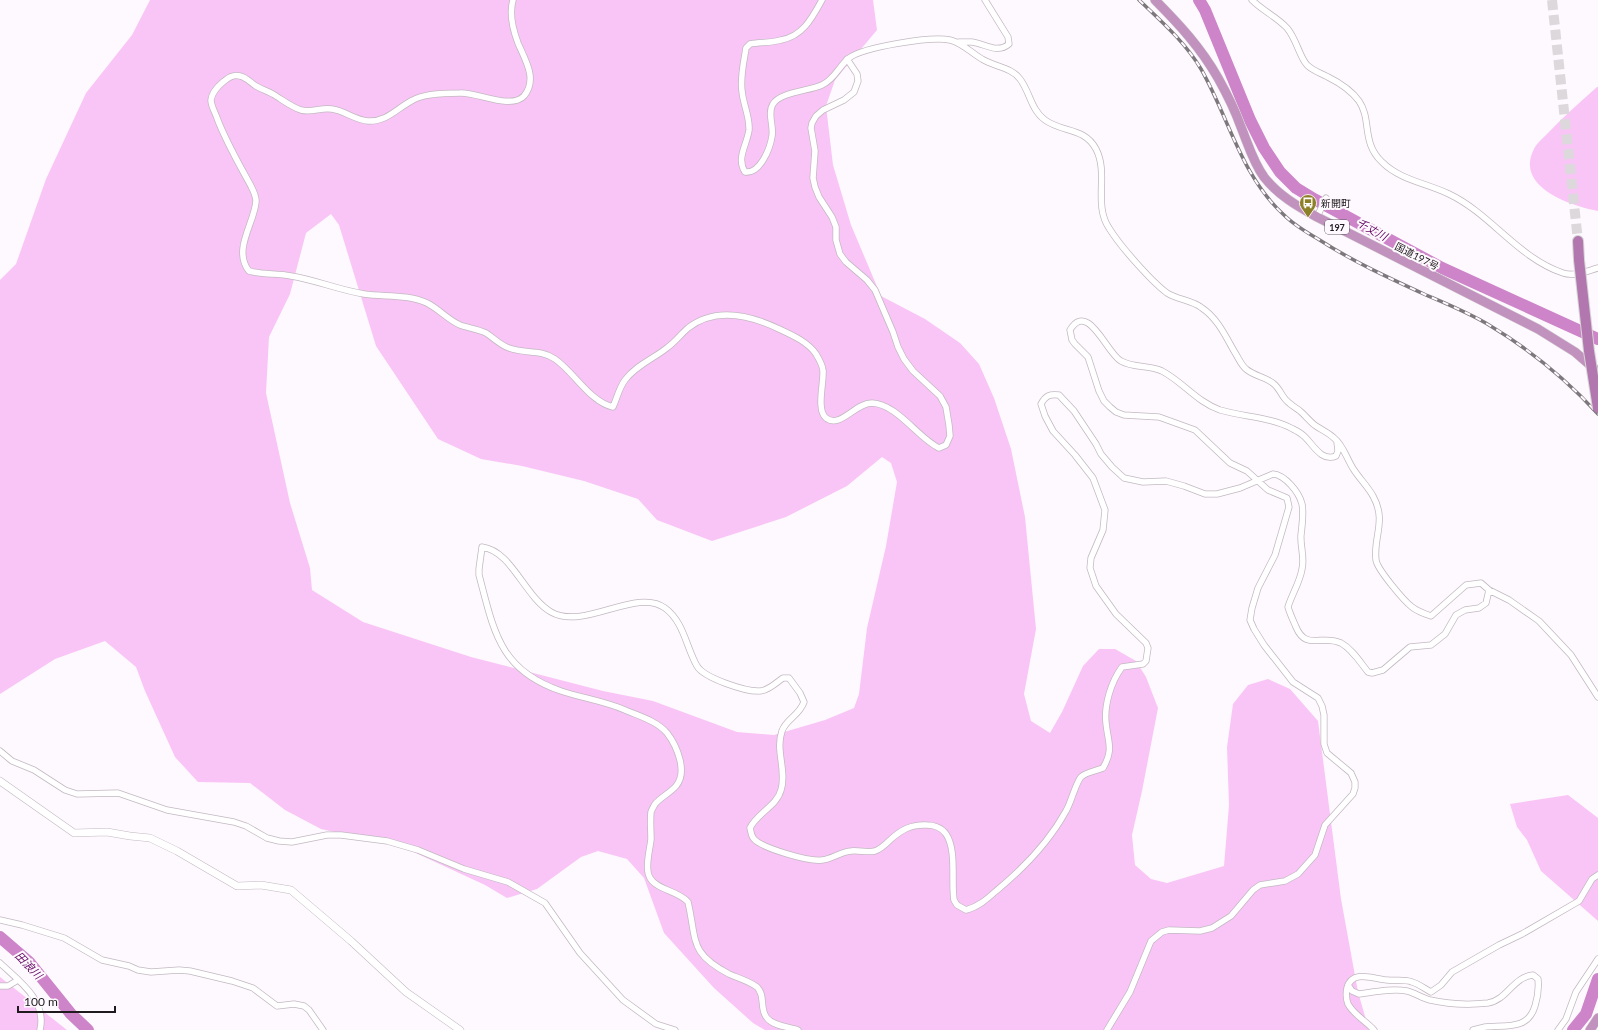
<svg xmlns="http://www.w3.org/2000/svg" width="1598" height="1030" font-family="Lato,'Noto Sans JP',sans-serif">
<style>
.green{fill:#f9c5f6;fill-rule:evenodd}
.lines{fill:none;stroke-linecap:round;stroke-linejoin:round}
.river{stroke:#cd84c9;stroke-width:12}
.motorway-tunnel{stroke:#dcd8dc;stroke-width:10;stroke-dasharray:10 5;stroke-linecap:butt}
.minor-casing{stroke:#c2b9c1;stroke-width:7}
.tertiary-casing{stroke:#c2b9c1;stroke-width:8}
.trunk-casing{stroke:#d6d6d6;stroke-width:10}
.motorway-casing{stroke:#d6d6d6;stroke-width:12}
.minor{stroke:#fff;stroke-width:5.5}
.tertiary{stroke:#fff;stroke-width:7}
.trunk{stroke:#c292bf;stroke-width:9}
.motorway{stroke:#b277af;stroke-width:10}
.rail-casing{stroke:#7c787c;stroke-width:3.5}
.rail{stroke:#fef9fe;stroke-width:2;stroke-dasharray:6;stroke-linecap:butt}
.motorway-bridge-casing{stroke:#d6d6d6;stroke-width:12;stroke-linecap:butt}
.motorway-bridge{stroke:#b277af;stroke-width:10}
.labels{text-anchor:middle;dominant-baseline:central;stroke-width:4;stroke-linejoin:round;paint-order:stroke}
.shield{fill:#fef9fe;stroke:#615d60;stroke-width:1}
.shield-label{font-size:9px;font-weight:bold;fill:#1e1a1d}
.poi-label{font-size:10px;fill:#1e1a1d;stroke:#fef9fe;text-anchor:start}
.street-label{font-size:10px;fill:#1e1a1d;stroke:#fef9fe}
.water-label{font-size:11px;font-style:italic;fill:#620462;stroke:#fef9fe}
</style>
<rect width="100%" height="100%" fill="#fef9fe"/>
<!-- green -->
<path class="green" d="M 150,0 L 873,0 L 877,30 L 835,80 L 826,106 L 833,165 L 851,225 L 881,296 L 925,319 L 960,343 L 979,364 L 994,398 L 1011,449 L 1025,517 L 1036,629 L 1024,694 L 1031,721 L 1050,733 L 1062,712 L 1083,666 L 1099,649 L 1115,649 L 1136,661 L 1146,677 L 1158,708 L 1142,791 L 1132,835 L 1135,865 L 1151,879 L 1167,883 L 1224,866 L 1229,805 L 1227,747 L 1233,704 L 1248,685 L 1268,679 L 1290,689 L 1318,721 L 1341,899 L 1358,992 L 1369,1030 L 765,1030 L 753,1023 L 714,988 L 664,933 L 644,878 L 627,859 L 598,851 L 581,857 L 537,889 L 507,898 L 485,885 L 405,848 L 321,829 L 285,810 L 250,783 L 198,782 L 175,757 L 145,691 L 136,667 L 105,641 L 55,659 L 0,694 L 0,280 L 16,264 L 46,179 L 86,93 L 132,35 ZM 331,214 L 339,225 L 376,346 L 438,439 L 481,459 L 522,466 L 584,481 L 638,499 L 657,520 L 712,541 L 786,517 L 847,486 L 882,457 L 891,463 L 897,482 L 886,546 L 867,628 L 859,694 L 854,708 L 825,720 L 774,735 L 737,732 L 653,701 L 603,691 L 471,657 L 363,622 L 312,590 L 310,568 L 290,503 L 266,393 L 269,337 L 290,294 L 306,233 Z
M 1597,87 L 1598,87 L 1598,211 C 1571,206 1514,187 1534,149 C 1536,144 1542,139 1546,135 C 1562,118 1580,102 1597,87 Z
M 1568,795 L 1598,818 L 1598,921 L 1541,871 L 1527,840 L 1517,827 L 1510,804 Z
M 0,977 L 67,1030 L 0,1030 Z"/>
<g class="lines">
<!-- river -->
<path class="river" d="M 1199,0 L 1205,10 L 1250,120 L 1264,148 L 1280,172 L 1296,188 L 1314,199 L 1442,268 L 1598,339
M 0,937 L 29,962 L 71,1014 L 88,1030
M 1573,1030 L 1586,1014 L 1598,979"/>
<!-- motorway-tunnel -->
<path class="motorway-tunnel" d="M 1552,0 L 1578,241"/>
<defs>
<path id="minor" d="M 513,0 C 509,14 513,30 518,43 C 525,60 538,79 524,96 C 511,110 477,92 460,93 C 447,93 423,94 413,100 C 397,108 387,122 368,121 C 355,120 345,111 332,109 C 321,107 312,113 301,110 C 292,107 284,101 276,96 C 270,92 263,90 256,86 C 251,83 246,77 240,76 C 233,74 228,78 223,82 C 217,87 212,92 211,100 C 211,106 215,112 217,118 C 226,142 239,164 251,186 C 253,190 256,196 256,201 C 255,222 232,250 249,271 C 263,275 277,273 291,276 C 316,280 339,290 364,294 C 385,297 407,294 427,303 C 439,309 448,320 460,325 C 468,328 478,329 486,333 C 494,338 500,345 509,348 C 524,354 541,349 555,359 C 574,372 590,402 613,407 C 617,398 619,388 625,380 C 636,365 655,358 668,347 C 676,341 681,334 688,328 C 715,307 750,315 779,329 C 792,335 808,342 816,354 C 819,359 823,366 823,371 C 824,382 816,410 826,418 C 840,429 855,403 872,403 C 897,404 918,438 939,448 L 946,445 L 950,436 L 949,425 L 946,407 L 940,396 L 913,371 L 904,359 L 898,347 L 893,332 L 875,290 L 867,280 L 846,262 L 840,254 L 836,240 L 836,227 L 832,217 L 819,197 L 815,187 L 813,178 L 815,151 L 811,128 L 812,123 L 816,116 L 823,110 L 844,100 L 854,92 L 858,81 L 857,74 L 847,59
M 822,0 C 812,18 803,36 781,40 C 771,43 760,42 750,44 L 746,48 C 744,61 740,77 742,91 C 743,104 750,117 749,130 C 747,145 736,158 745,172 C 760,174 770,149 772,136 C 774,126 767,113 773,104 C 780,92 809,91 822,85 C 835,79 839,66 849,58 C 864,47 931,36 950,40 C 963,43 971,53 982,59 C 995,67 1011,67 1020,79 C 1030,92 1031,110 1045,120 C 1063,133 1084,127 1096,149 C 1109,174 1093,204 1109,228 C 1120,246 1151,281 1167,293 C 1178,300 1192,300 1202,308 C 1217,318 1225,335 1234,351 C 1238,357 1241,365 1246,369 C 1254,376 1266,377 1274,384 C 1280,389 1282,397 1287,401 C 1291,405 1296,408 1300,411 C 1306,416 1310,422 1316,426 C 1322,430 1329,433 1334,438 C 1344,446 1347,460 1354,470 C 1360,479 1368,487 1373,496 C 1387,521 1373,537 1376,560 C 1377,569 1404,601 1412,607 C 1417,611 1425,614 1431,616 L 1466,585 L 1481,583 L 1489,590 L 1509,600 L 1539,621 L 1571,655 L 1598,697
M 1252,0 C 1263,11 1277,17 1287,28 C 1297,40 1299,56 1307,65 C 1313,71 1321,73 1328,77 C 1340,83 1351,90 1359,101 C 1372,120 1361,142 1382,162 C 1400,180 1426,183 1449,194 C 1491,214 1518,258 1563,273 C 1574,277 1587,271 1598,268
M 959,42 C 963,42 968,42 972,42 C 986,44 997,54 1009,44 L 1008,37 L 985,0
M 1317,217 L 1326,198
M 0,751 L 12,761 L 34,770 L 65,790 L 77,794 L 118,793 L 167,810 L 234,822 L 246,826 L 267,838 L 279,841 L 292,842 L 327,835 L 341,835 L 387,841 L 418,850 L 464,869 L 508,882 L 545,903 L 580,953 L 623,1000 L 656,1024 L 675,1030
M 0,920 L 22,925 L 64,938 L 102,960 L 129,966 L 138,970 L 151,972 L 179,970 L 190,971 L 232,981 L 253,988 L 277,1006 L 294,1004 L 304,1006 L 309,1010 L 323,1030
M 0,963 C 19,981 47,1000 40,1030
M 1348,985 L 1352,991 L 1359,994 C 1374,992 1392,988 1407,991 C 1415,993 1422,998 1430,1000 C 1448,1004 1470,1005 1488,1003 C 1507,1000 1513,977 1533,975 L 1538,979 C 1539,989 1538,997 1535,1006 C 1528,1030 1507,1025 1485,1027 C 1481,1028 1477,1029 1473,1030
M 0,986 L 8,986 L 18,980
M 798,1030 C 789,1027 773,1026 767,1018 C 759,1009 766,996 757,987 C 749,981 738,978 729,974 C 689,953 697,941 688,902 C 679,891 657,890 650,878 C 649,876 648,874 648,872 C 646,862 650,849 651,839 C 651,830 650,821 651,812 C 652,809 654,806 655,804 C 661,797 670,793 676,786 C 688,772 677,746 667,733 C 657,721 639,716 625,710 C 604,701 582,698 561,691 C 499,670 494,631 479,575 L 479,569 L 482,547 C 512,551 524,596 551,612 C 584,631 636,587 665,608 C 684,622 686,647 697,666 C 704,678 746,692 760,691 C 768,691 777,682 783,678 L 789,678 L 800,693 L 804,702 C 799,716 786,719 782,731 C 775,750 787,771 781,790 C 777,806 757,813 750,828 C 751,831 751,836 754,839 C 762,848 809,862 822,860 C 832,859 840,852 851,851 C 859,850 867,853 875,851 C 881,849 885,845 890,840 C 901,830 911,824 927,825 C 934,825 942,828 946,834 C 957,850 951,881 954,900 L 957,905 L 966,910 C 978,907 987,899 996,891 C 1024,868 1049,842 1066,811 C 1071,803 1076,782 1081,777 C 1086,772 1096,771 1103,768 C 1114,749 1108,743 1106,723 C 1104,705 1111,682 1122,667 L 1143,664 L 1146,661 L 1148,648 L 1146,643 L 1116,614 L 1096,586 L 1090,568 L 1091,558 L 1103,530 L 1105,510 L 1093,478 L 1075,455 L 1053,431 L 1045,416 L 1041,404 C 1046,395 1050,394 1059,395 L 1074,411 L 1096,444 L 1101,454 L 1112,467 L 1124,478 L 1143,482 L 1166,481 L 1184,486 L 1205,494 L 1217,494 L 1240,488 L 1273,474 C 1285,475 1299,492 1302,504 C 1304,514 1302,525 1301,535 C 1300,546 1305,558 1302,569 C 1300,582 1292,594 1288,607 C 1290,614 1293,620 1296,627 C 1306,651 1322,634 1341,643 C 1352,649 1360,662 1368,672 L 1372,673 L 1383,670 L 1410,647 L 1431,645 L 1445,634 L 1456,615 L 1465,610 L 1479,608 L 1486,603 L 1489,590
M 1107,1030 L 1130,992 L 1151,941 L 1162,932 L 1169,930 L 1200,931 L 1212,928 L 1231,916 L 1253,890 L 1260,885 L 1285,881 L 1298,874 L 1315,855 L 1325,825 L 1353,794 L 1355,788 L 1355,782 L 1351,773 L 1327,753 L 1324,744 L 1324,715 L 1322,706 L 1318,698 L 1293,682 L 1264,645 L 1254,629 L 1250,620 L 1252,608 L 1258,588 L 1275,555 L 1289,507 L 1287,498 L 1268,490 L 1247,471 L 1230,463 L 1195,430 L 1159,417 L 1124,415 L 1116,412 L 1110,407 L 1104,401 L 1099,391 L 1088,357 L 1075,344 L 1072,340 L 1070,330 C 1088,300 1107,354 1121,361 C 1133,368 1149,365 1162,371 C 1183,382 1197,402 1220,410 C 1244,417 1271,417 1293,429 C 1297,431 1302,434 1305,437 C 1314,446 1322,462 1336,456 L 1338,451 L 1337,442
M 1374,1030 C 1366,1021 1354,1015 1348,1004 C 1346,999 1346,993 1347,988 C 1352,969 1373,979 1387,980 C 1395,981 1405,979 1412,982 C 1419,984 1425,989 1431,992 L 1441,985 L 1452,972 L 1499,945 L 1522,934 L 1579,901 L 1592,879 L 1598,875
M 1558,1030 L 1566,1019 L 1576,992 L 1598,959"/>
<path id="tertiary" d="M 0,781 L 74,833 L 107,832 L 130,836 L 150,838 L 177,851 L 237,886 L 261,885 L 291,890 L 351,941 L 406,992 L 460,1030"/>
<path id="trunk" d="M 1155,0 C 1179,24 1201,48 1218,78 C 1227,94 1235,110 1241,127 C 1248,144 1253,162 1264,177 C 1278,195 1297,206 1317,217 L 1538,329 L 1575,352 L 1598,372
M 1590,1030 L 1598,1018"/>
<path id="motorway" d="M 1578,241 L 1579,260"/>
</defs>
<!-- minor casing -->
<use href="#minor" class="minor-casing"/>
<!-- tertiary casing -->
<use href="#tertiary" class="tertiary-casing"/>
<!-- trunk casing -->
<use href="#trunk" class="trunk-casing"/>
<!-- motorway casing -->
<use href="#motorway" class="motorway-casing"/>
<!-- minor -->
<use href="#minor" class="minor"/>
<!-- tertiary -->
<use href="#tertiary" class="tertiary"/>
<!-- trunk -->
<use href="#trunk" class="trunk"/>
<!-- motorway -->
<use href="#motorway" class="motorway"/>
<defs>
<path id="rail" d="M 1139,0 C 1161,21 1185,42 1201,69 C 1229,118 1241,176 1284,215 C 1294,225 1306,232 1318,239 C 1352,261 1389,278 1426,295 C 1447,304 1469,313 1489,325 C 1529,349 1567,380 1598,414"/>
</defs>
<!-- rail casing -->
<use href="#rail" class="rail-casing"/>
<!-- rail -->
<use href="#rail" class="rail"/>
<defs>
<path id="motorway-bridge" d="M 1579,260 L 1589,351 L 1598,408"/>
</defs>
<!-- motorway-bridge casing -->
<use href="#motorway-bridge" class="motorway-bridge-casing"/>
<!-- motorway-bridge -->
<use href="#motorway-bridge" class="motorway-bridge"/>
</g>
<!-- icons -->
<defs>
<symbol id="bus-pin" viewBox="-11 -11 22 30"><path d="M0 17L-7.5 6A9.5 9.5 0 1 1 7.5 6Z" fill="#8c8028" stroke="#fef9fe"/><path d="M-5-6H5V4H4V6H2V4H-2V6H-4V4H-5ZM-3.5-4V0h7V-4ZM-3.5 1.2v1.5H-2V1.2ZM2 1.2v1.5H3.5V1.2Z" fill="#fff"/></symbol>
</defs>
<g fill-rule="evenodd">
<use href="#bus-pin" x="1298" y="193" width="20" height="27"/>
</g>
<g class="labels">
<!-- shield labels -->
<rect class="shield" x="1325" y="220" width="24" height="14" rx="3"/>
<g class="shield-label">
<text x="1337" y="227">197</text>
</g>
<!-- poi labels -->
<g class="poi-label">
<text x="1321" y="203">新開町</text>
</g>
<!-- street labels -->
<g class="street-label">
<text transform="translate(1417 256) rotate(27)">国道197号</text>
</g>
<!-- water labels -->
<g class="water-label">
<text transform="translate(1372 229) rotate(29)">千丈川</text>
<text transform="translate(29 965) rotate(46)">田浪川</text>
</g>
</g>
<!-- scale -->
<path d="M18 1006v6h97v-6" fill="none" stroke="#1e1a1d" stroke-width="2"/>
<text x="24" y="1006" font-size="12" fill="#1e1a1d" stroke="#fef9fe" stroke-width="3" paint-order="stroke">100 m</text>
</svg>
